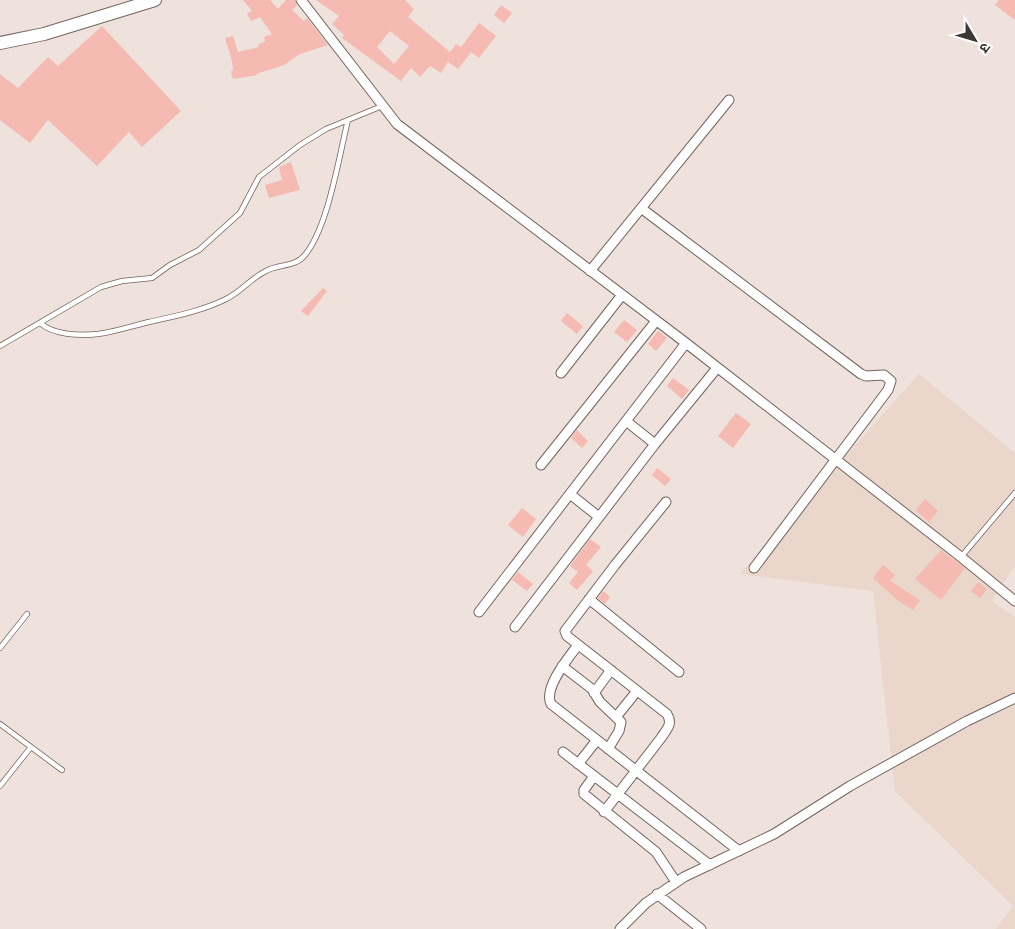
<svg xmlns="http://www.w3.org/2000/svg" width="1015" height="929" font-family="Barlow,'Noto Sans Devanagari',sans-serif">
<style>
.built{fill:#ead6cb}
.building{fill:#f5bab1;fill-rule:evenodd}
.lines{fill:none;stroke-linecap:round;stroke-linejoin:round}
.lane-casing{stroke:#71655f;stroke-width:6}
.street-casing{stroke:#71655f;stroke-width:11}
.secondary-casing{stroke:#71655f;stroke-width:14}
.lane{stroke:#fff;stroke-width:4.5}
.street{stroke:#fff;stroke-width:9}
.secondary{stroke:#fff;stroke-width:12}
</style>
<rect width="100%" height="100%" fill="#efe1db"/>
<!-- built -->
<path class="built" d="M 919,374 L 1015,453 L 1015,566 L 992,601 L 1015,617 L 1015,929 L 996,929 L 1013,906 L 895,791 L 873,591 L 740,574 Z"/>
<!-- building -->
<path class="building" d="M 243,0 L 270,0 L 278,9 L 286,0 L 295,0 L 297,6 L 292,10 L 304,21 L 307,18 L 328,45 L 300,54 L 284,65 L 256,74 L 257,75 L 233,79 L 231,71 L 233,71 L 232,61 L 225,38 L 233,36 L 238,52 L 259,47 L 258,44 L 265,42 L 264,37 L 272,34 L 260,17 L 251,21 L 247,14 L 252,11 Z
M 316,0 L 405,0 L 414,9 L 408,17 L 450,52 L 456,44 L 461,47 L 479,23 L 496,36 L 479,58 L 471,52 L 458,69 L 448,62 L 441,73 L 430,66 L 420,77 L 411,68 L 401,81 L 342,38 L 344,35 L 332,24 L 339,16 ZM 390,31 L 409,46 L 394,64 L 377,47 Z
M 999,0 L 1015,0 L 1015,20 L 995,5 Z
M 501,5 L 512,13 L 504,23 L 494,15 Z
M 102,26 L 181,111 L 142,147 L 129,132 L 97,166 L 48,120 L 30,143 L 0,120 L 0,74 L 18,88 L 48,57 L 58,66 Z
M 291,162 L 300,190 L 269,198 L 265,185 L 282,180 L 279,167 Z
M 323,288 L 327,291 L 308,316 L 301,311 Z
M 567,313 L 583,326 L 577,334 L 561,321 Z
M 624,320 L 637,330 L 627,342 L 614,332 Z
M 658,331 L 667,338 L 656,351 L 648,344 Z
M 673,378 L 689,390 L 682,399 L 667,386 Z
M 736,413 L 751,424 L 733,448 L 718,436 Z
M 577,430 L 588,441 L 582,448 L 571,438 Z
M 657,468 L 671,479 L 665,486 L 652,475 Z
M 925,499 L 938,511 L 929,522 L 916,510 Z
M 522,508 L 536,519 L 523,537 L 508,525 Z
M 590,539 L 601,547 L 586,565 L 593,571 L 577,590 L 569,583 L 578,572 L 570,566 Z
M 941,550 L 965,568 L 941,600 L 915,579 Z
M 883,565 L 895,575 L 890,581 L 920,600 L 913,610 L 897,600 L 873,578 Z
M 518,572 L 533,584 L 527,591 L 512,580 Z
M 978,582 L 987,589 L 980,598 L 971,591 Z
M 603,591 L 610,597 L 605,604 L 598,598 Z"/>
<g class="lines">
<defs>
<path id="lane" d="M 40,323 C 54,335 79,336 98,334 C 115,332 132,326 149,322 C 175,316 202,311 226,299 C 241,292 251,278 266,271 C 278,264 295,267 304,256 C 328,229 339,156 348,120
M 0,346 L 101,287 L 122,281 L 152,278 L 170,265 L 199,250 L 240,213 L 259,177 L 300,145 L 326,129 L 382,106
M 961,557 L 1015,493
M 0,648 L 27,614
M 0,724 L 62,770
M 0,786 L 31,747"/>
<path id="street" d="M 301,0 L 397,124 L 686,343 L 961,557 L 1015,601
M 641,208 L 861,374 L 866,376 L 884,375 L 891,381 L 888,390 L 754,568
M 590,271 L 729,100
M 561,373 L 622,295
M 626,421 L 655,444
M 541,465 L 656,321
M 570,494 L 599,517
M 589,599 L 679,672
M 479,612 L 686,343
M 515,627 L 655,444 L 717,368
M 578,645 C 569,657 543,688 551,704 L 739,851
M 562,666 L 592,689 L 600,702 L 621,722 L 619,731 L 608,749
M 594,693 L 611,670
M 616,717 L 637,691
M 563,752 L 710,865
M 578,764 L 597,740
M 594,776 L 584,790 L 584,794 L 656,852 L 676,882
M 604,812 L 661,738 C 667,729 673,724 667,714 L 567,636 L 565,631 L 615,565 L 666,502
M 657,894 L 701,929
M 620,929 L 646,903 L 684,877 L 774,834 L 850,786 L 967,721 L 1015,698"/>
<path id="secondary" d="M 0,43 L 44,34 L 155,0"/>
</defs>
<!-- lane casing -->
<use href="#lane" class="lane-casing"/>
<!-- street casing -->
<use href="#street" class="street-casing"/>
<!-- secondary casing -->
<use href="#secondary" class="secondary-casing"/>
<!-- lane -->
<use href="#lane" class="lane"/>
<!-- street -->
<use href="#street" class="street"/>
<!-- secondary -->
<use href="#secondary" class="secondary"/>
</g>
<!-- north arrow -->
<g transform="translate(975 40) rotate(128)" stroke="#ffffff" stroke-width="4" paint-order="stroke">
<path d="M0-4L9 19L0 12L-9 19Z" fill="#3d3835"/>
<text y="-8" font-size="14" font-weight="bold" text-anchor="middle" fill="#3d3835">उ</text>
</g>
</svg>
